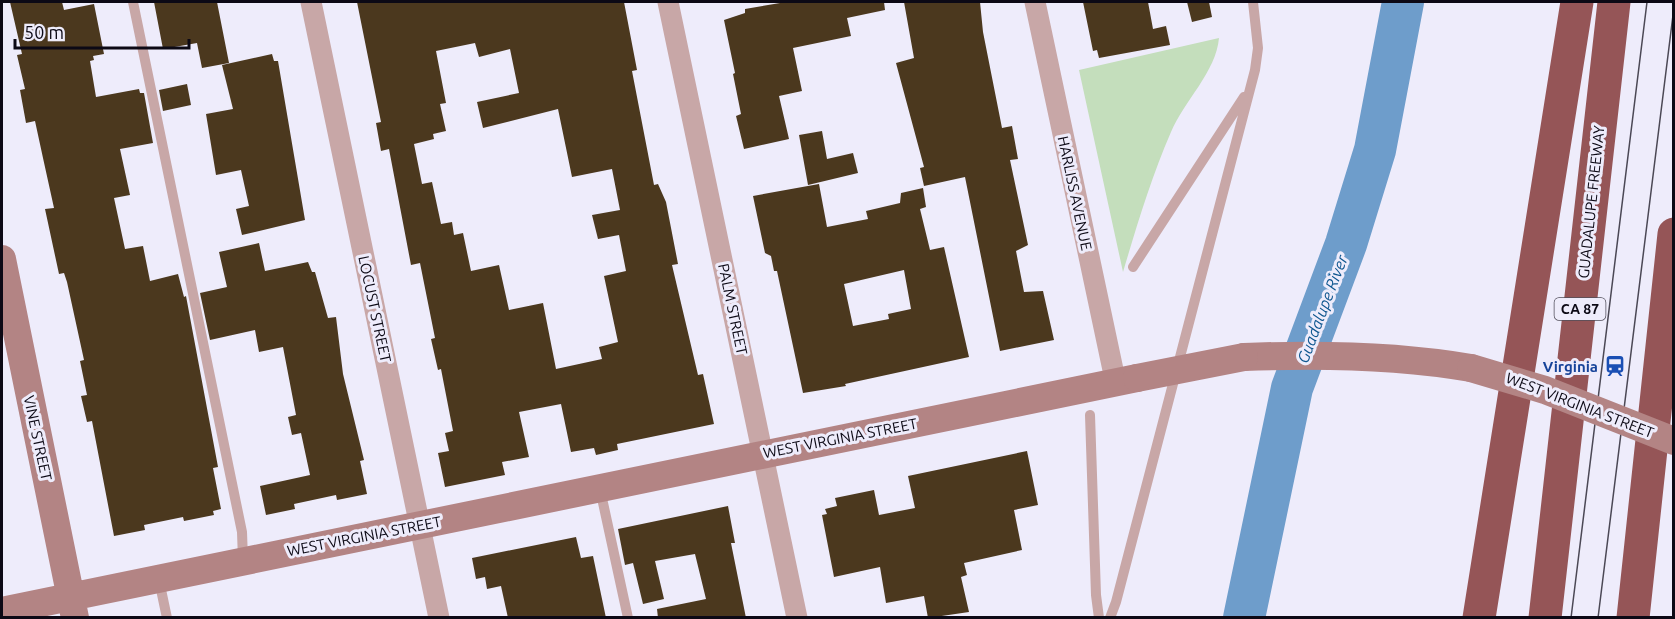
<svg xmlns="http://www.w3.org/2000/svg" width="1675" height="619" font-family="Ubuntu,sans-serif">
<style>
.green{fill:#c4debc}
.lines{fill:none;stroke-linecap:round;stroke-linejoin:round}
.river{stroke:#6e9dcb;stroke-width:42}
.building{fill:#4b381e;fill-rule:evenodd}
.lane{stroke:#c8a7a7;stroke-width:10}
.street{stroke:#c8a7a7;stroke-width:21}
.secondary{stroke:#b38484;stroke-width:28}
.highway{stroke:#955557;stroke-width:33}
.tram{stroke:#4b4855;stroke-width:1.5}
.secondary-bridge{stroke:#b38484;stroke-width:28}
.labels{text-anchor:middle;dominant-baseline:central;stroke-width:6;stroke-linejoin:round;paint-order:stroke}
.shield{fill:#eeecfb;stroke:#504d5a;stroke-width:1.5}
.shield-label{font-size:14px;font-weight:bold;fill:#0c0915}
.street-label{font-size:15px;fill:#0c0915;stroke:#eeecfb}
.transit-label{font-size:15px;font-weight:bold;fill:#164399;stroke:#eeecfb;text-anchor:end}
.water-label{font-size:16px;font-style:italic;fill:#0e568f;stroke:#eeecfb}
</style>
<rect width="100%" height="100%" fill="#eeecfb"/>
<!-- green -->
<path class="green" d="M 1219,38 C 1216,72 1184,101 1171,132 C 1151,178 1137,225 1123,272 L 1079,70 Z"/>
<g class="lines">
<!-- river -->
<path class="river" d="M 1244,618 L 1292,388 L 1346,244 L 1375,150 L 1403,2"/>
</g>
<!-- building -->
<path class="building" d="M 10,2 L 62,2 L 64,10 L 94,4 L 104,54 L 93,56 L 94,60 L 90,61 L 96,97 L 139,89 L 140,93 L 144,93 L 153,143 L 120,149 L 130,195 L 114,198 L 125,249 L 143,246 L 150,281 L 178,274 L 184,297 L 186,296 L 218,467 L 213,468 L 221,509 L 213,511 L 214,515 L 184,521 L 183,517 L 144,525 L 145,530 L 114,536 L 92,421 L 87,422 L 81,396 L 87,395 L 80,361 L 84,360 L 67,282 L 64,273 L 59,274 L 45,209 L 54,208 L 43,158 L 35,121 L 26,123 L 20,90 L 25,89 L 17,55 L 22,54 Z
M 154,2 L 217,2 L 229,63 L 202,68 L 197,43 L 163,49 Z
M 357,2 L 624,2 L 637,70 L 632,71 L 654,185 L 658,184 L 666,202 L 678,264 L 672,265 L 698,375 L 703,374 L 714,424 L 617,444 L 618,450 L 596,455 L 594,448 L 571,452 L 561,404 L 519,412 L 529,457 L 502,462 L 505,475 L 445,487 L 438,453 L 449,451 L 445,433 L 453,431 L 441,369 L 438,370 L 431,339 L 435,338 L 420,263 L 411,265 L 389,149 L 381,151 L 376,123 L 381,122 ZM 475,43 L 479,57 L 510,49 L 519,93 L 477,102 L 483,128 L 558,109 L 572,177 L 612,169 L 620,210 L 592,215 L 598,239 L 619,235 L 626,271 L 604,276 L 618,342 L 599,347 L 602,359 L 556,369 L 543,303 L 509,310 L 499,265 L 471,271 L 463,233 L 454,235 L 452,222 L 441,224 L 432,182 L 422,184 L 414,144 L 434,139 L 433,134 L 446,131 L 440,104 L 446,103 L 436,51 Z
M 786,2 L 884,2 L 885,10 L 847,18 L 851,36 L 793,48 L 802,91 L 779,96 L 789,139 L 744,149 L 736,116 L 741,114 L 733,74 L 735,73 L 724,20 L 745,13 L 745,9 Z
M 904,2 L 980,2 L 983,32 L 1002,128 L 1012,126 L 1018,159 L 1010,160 L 1028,245 L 1016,251 L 1024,292 L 1043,291 L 1054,340 L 1000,351 L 965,177 L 924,186 L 920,168 L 924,167 L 896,63 L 914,58 Z
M 1083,2 L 1148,2 L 1153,29 L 1166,26 L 1170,45 L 1099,58 L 1097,50 L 1093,51 Z
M 1187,2 L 1209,2 L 1212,17 L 1192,22 Z
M 272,54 L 274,61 L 278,61 L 305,220 L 242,235 L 236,209 L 249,206 L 241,170 L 216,175 L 206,114 L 233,109 L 222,65 Z
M 187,84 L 191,105 L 163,111 L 159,90 Z
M 822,131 L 827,159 L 853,153 L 858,173 L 808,185 L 799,135 Z
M 819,184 L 827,227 L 868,219 L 866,211 L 900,203 L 901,193 L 923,188 L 926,207 L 920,209 L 930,250 L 944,247 L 969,357 L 845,384 L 846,386 L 803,393 L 777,271 L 774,271 L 771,256 L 765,253 L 753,196 ZM 904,270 L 911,309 L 888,314 L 889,319 L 853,326 L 844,284 Z
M 259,243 L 265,271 L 308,262 L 312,272 L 315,272 L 328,318 L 336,317 L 343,374 L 364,460 L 360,461 L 367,494 L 337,500 L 336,495 L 294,504 L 295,509 L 266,515 L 260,486 L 310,475 L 301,433 L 292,435 L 288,417 L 296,415 L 283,347 L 259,352 L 255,330 L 210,340 L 200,293 L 227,287 L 219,252 Z
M 1027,451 L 1038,505 L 1014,510 L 1022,550 L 964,563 L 967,575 L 961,577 L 969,612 L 928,618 L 924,596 L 886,603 L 880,567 L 834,577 L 822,515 L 827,514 L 825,509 L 837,506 L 835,498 L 874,490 L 879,515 L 915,508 L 908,476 Z
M 728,506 L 735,543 L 731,543 L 746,618 L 658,618 L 657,609 L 706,599 L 695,554 L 655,561 L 664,599 L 643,604 L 633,563 L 625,565 L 618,529 Z
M 576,537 L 581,558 L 593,556 L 606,618 L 508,618 L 501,586 L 487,589 L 485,577 L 476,579 L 472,558 Z"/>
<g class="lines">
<!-- lane -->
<path class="lane" d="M 133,2 L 242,532 L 243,560
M 1133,267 L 1244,97
M 1090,415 L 1096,595 L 1099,618
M 600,489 L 628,618
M 159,580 L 167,618
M 1110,618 L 1116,602 L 1255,70 L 1258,48 L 1253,2"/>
<!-- street -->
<path class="street" d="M 311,2 L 439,618
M 668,2 L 797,618
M 1035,2 L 1116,384"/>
<!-- secondary -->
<path class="secondary" d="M 2,259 L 75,618
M 1244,357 C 1320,354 1396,355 1471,368
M 2,611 L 1137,378"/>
<!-- highway -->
<path class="highway" d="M 1479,618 L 1577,2
M 1545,618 L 1614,2
M 1633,618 L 1674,234"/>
<!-- tram -->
<path class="tram" d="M 1571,618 L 1647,2
M 1598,618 L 1674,7"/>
<!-- secondary-bridge -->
<path class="secondary-bridge" d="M 1471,368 L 1545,390 L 1674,441
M 1137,378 L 1244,357"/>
</g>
<!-- icons -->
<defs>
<symbol id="station-bare" viewBox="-9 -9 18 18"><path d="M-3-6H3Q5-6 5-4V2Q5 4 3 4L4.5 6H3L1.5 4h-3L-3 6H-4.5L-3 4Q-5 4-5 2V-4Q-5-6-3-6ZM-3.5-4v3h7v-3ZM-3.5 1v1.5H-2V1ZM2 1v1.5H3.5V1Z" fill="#1a4fb4" stroke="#eeecfb" stroke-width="2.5" paint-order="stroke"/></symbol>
</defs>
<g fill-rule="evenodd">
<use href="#station-bare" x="1600" y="351" width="30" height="30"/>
</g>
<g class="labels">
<!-- shield labels -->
<rect class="shield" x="1554.5" y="298" width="51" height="22" rx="4.5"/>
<g class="shield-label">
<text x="1580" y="309">CA 87</text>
</g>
<!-- street labels -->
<g class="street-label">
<text transform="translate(1075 193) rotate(78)">HARLISS AVENUE</text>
<text transform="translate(1591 202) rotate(-84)">GUADALUPE FREEWAY</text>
<text transform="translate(375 309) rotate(78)">LOCUST STREET</text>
<text transform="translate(733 309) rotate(78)">PALM STREET</text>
<text transform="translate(1580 405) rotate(21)">WEST VIRGINIA STREET</text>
<text transform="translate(38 438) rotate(78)">VINE STREET</text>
<text transform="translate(840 438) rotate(-11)">WEST VIRGINIA STREET</text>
<text transform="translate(364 536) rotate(-11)">WEST VIRGINIA STREET</text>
</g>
<!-- transit labels -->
<g class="transit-label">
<text x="1598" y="366">Virginia</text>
</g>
<!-- water labels -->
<g class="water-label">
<text transform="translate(1322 309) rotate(-69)">Guadalupe River</text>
</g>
</g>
<!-- border -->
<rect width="1675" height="619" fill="none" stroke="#0c0915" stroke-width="6"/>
<!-- scale -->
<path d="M15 39v9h174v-9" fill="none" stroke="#0c0915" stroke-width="3"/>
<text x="24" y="39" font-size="18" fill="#0c0915" stroke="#eeecfb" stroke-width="4.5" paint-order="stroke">50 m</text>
</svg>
